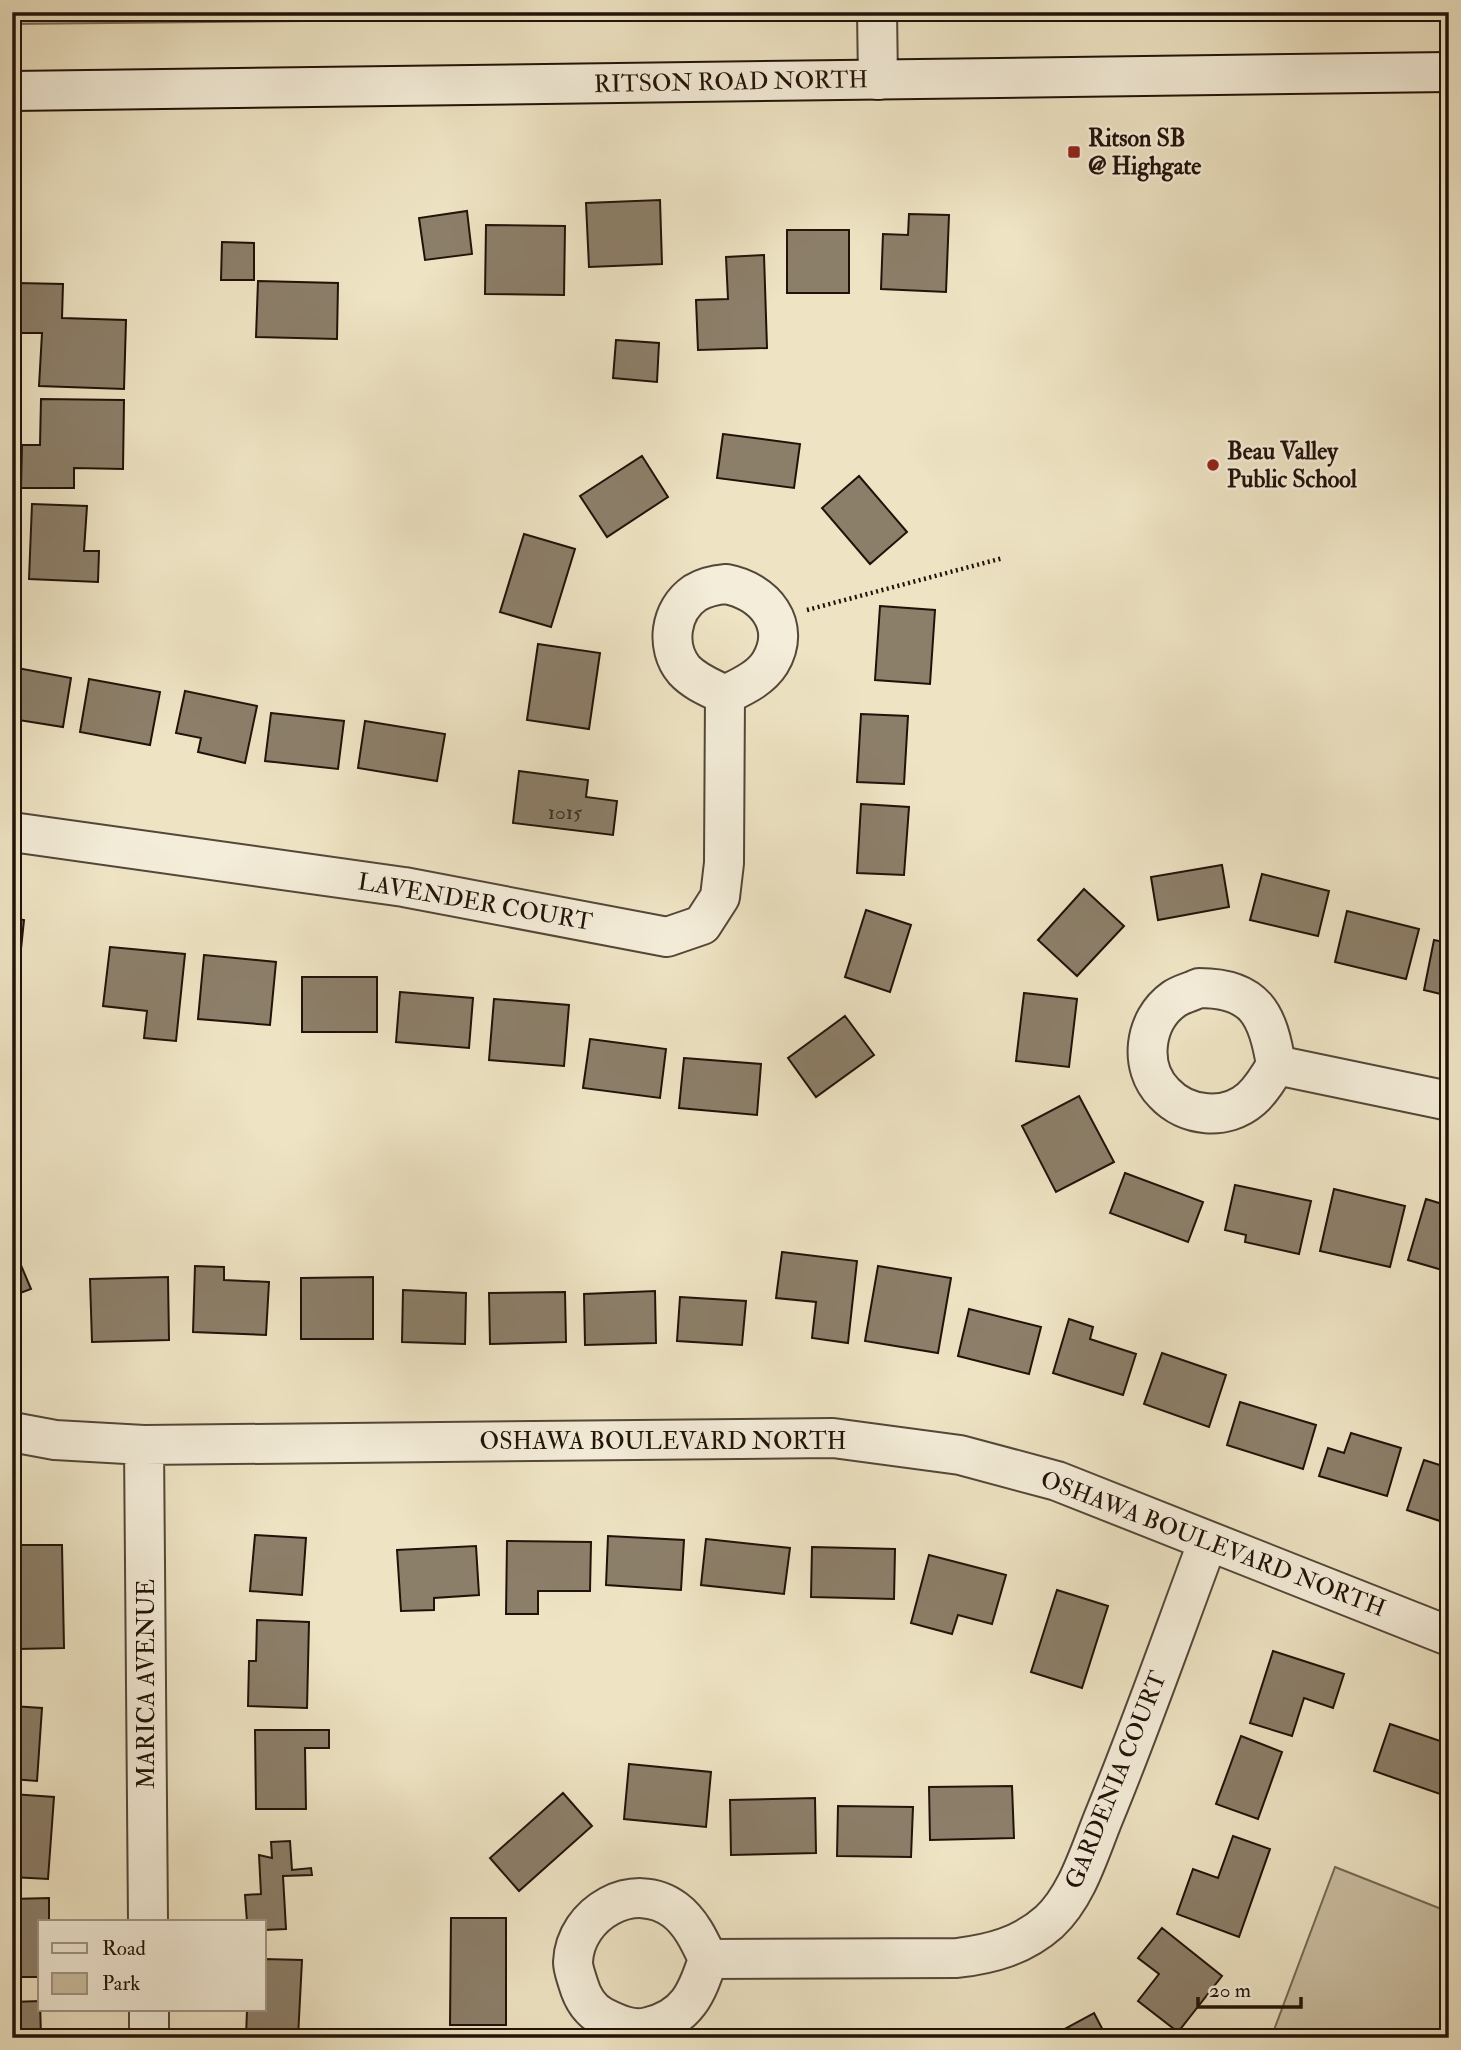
<svg xmlns="http://www.w3.org/2000/svg" width="1461" height="2050" font-family="'IM FELL Double Pica',serif">
<style>
.green{fill:#cbc0a4;stroke:#766956;stroke-width:2}
.building{fill:#8c7f6a;stroke:#211209;stroke-width:2}
.lines{fill:none;stroke-linecap:round;stroke-linejoin:round}
.minor-casing{stroke:#544638;stroke-width:42}
.secondary-casing{stroke:#211209;stroke-width:42}
.path{stroke:#211209;stroke-width:4.5;stroke-dasharray:2 3.5;stroke-linecap:butt}
.minor{stroke:#f4edd9;stroke-width:38}
.secondary{stroke:#f4edd9;stroke-width:38}
.poi-dot{fill:#8f2418;stroke:#f4edd9;stroke-width:2.5}
.labels{text-anchor:middle;dominant-baseline:central;stroke-width:5;stroke-linejoin:round;paint-order:stroke}
.number-label{font-size:21px;fill:#3c2d21}
.street-label{font-size:24px;fill:#211209;stroke:#f4edd9}
.poi-label{font-size:24px;font-weight:bold;fill:#211209;stroke:#f4edd9;text-anchor:start}
</style>
<rect width="100%" height="100%" fill="#eee4c4"/>
<filter id="stains"><feTurbulence type="fractalNoise" baseFrequency=".00286" numOctaves="4"/><feColorMatrix values="0 0 0 0 .2 0 0 0 0 .09 0 0 0 0 .02 0 0 0 .5 -.17"/></filter>
<radialGradient id="worn" r=".72"><stop offset=".6" stop-color="#630" stop-opacity="0"/><stop offset="1" stop-color="#630" stop-opacity=".3"/></radialGradient>
<!-- green -->
<path class="green" d="M 12,12 L 827,12 L 827,16 L 12,24 Z
M 1335,1867 L 1449,1912 L 1449,2038 L 1271,2038 Z"/>
<!-- building -->
<path class="building" d="M 660,200 L 662,264 L 589,267 L 586,203 Z
M 467,211 L 472,254 L 425,260 L 419,218 Z
M 909,214 L 949,215 L 946,292 L 881,289 L 883,234 L 908,235 Z
M 486,225 L 565,226 L 564,295 L 485,294 Z
M 787,230 L 849,230 L 849,293 L 787,293 Z
M 222,242 L 254,243 L 254,280 L 221,280 Z
M 764,255 L 767,348 L 698,350 L 696,300 L 728,299 L 726,257 Z
M 258,281 L 338,283 L 337,339 L 256,337 Z
M 18,283 L 63,284 L 62,318 L 126,320 L 124,389 L 39,386 L 42,333 L 16,333 Z
M 616,340 L 659,343 L 657,382 L 613,378 Z
M 41,399 L 124,400 L 123,469 L 74,468 L 74,488 L 21,488 L 22,445 L 40,445 Z
M 723,434 L 800,444 L 794,488 L 717,478 Z
M 642,456 L 668,497 L 607,537 L 580,496 Z
M 859,476 L 907,532 L 870,564 L 822,508 Z
M 32,504 L 87,506 L 84,551 L 99,551 L 98,582 L 29,579 Z
M 524,534 L 575,549 L 551,627 L 500,612 Z
M 880,606 L 935,610 L 930,684 L 875,680 Z
M 538,644 L 600,653 L 589,729 L 527,720 Z
M 12,667 L 71,678 L 63,727 L 12,719 Z
M 89,679 L 160,692 L 150,745 L 80,732 Z
M 185,691 L 257,706 L 245,763 L 198,752 L 201,738 L 176,733 Z
M 271,713 L 344,721 L 338,769 L 265,761 Z
M 861,714 L 908,716 L 904,784 L 857,782 Z
M 365,721 L 445,734 L 437,781 L 358,768 Z
M 519,771 L 588,780 L 586,797 L 617,801 L 613,835 L 513,823 Z
M 861,804 L 909,807 L 904,875 L 857,873 Z
M 1222,865 L 1229,907 L 1158,920 L 1151,877 Z
M 1262,874 L 1329,891 L 1318,936 L 1250,920 Z
M 1084,889 L 1124,926 L 1077,976 L 1038,940 Z
M 866,910 L 911,925 L 890,992 L 845,977 Z
M 1347,911 L 1419,929 L 1406,979 L 1335,962 Z
M 12,918 L 24,920 L 16,997 L 12,996 Z
M 1434,940 L 1449,943 L 1449,996 L 1424,990 Z
M 110,947 L 185,954 L 176,1041 L 144,1038 L 147,1011 L 103,1006 Z
M 204,955 L 276,962 L 270,1025 L 198,1019 Z
M 302,977 L 377,977 L 377,1032 L 302,1032 Z
M 400,992 L 473,998 L 469,1048 L 396,1042 Z
M 1024,993 L 1077,999 L 1069,1067 L 1016,1061 Z
M 494,999 L 569,1005 L 564,1066 L 489,1060 Z
M 845,1016 L 874,1055 L 816,1097 L 788,1058 Z
M 590,1039 L 666,1049 L 660,1098 L 583,1088 Z
M 684,1058 L 761,1064 L 757,1115 L 679,1108 Z
M 1079,1096 L 1114,1162 L 1056,1192 L 1022,1126 Z
M 1125,1173 L 1203,1202 L 1188,1242 L 1110,1213 Z
M 1235,1185 L 1311,1201 L 1299,1254 L 1245,1242 L 1246,1235 L 1225,1230 Z
M 1334,1189 L 1405,1206 L 1390,1267 L 1320,1251 Z
M 1426,1199 L 1449,1206 L 1449,1272 L 1408,1260 Z
M 12,1244 L 31,1289 L 12,1296 Z
M 782,1252 L 857,1261 L 848,1343 L 812,1338 L 816,1302 L 776,1298 Z
M 195,1266 L 224,1267 L 224,1280 L 269,1282 L 266,1335 L 193,1332 Z
M 878,1266 L 951,1278 L 938,1353 L 865,1341 Z
M 168,1277 L 169,1340 L 92,1342 L 90,1279 Z
M 373,1277 L 373,1339 L 301,1339 L 301,1278 Z
M 403,1290 L 466,1293 L 465,1344 L 402,1342 Z
M 655,1291 L 656,1343 L 585,1345 L 584,1294 Z
M 565,1292 L 566,1342 L 490,1344 L 489,1293 Z
M 680,1297 L 746,1301 L 742,1345 L 677,1341 Z
M 969,1309 L 1041,1327 L 1029,1374 L 958,1356 Z
M 1069,1319 L 1093,1327 L 1090,1339 L 1136,1354 L 1123,1395 L 1053,1373 Z
M 1162,1353 L 1226,1375 L 1209,1427 L 1144,1404 Z
M 1240,1402 L 1316,1425 L 1303,1469 L 1227,1445 Z
M 1351,1433 L 1401,1448 L 1387,1496 L 1319,1476 L 1328,1448 L 1344,1453 Z
M 1424,1460 L 1449,1468 L 1449,1524 L 1407,1510 Z
M 255,1535 L 306,1538 L 302,1595 L 250,1591 Z
M 608,1536 L 684,1540 L 681,1590 L 606,1585 Z
M 706,1539 L 790,1548 L 784,1594 L 701,1585 Z
M 507,1541 L 591,1542 L 590,1591 L 538,1591 L 538,1614 L 506,1614 Z
M 17,1545 L 62,1545 L 64,1648 L 18,1649 Z
M 476,1546 L 479,1595 L 434,1598 L 434,1610 L 401,1611 L 397,1550 Z
M 812,1547 L 895,1549 L 894,1599 L 811,1597 Z
M 929,1555 L 1006,1575 L 992,1624 L 958,1615 L 952,1634 L 911,1623 Z
M 1057,1590 L 1108,1606 L 1082,1688 L 1031,1672 Z
M 257,1620 L 309,1622 L 307,1708 L 248,1706 L 249,1661 L 256,1661 Z
M 1273,1651 L 1344,1674 L 1333,1708 L 1304,1698 L 1292,1736 L 1250,1723 Z
M 12,1706 L 42,1708 L 37,1781 L 12,1779 Z
M 1390,1724 L 1449,1744 L 1449,1778 L 1443,1795 L 1374,1771 Z
M 255,1730 L 329,1730 L 329,1748 L 305,1748 L 306,1809 L 256,1809 Z
M 1241,1736 L 1282,1752 L 1258,1819 L 1216,1804 Z
M 629,1764 L 711,1772 L 706,1827 L 624,1819 Z
M 1012,1786 L 1014,1838 L 930,1840 L 929,1787 Z
M 563,1793 L 592,1826 L 519,1891 L 490,1858 Z
M 12,1794 L 54,1797 L 48,1879 L 12,1877 Z
M 815,1798 L 816,1853 L 731,1855 L 730,1800 Z
M 838,1806 L 913,1807 L 911,1857 L 837,1856 Z
M 1233,1836 L 1270,1849 L 1239,1937 L 1177,1914 L 1193,1869 L 1218,1878 Z
M 290,1841 L 292,1870 L 311,1868 L 312,1875 L 283,1876 L 286,1929 L 264,1930 L 264,1922 L 247,1922 L 245,1895 L 261,1894 L 259,1855 L 272,1858 L 271,1842 Z
M 49,1898 L 49,1922 L 40,1922 L 40,1977 L 12,1977 L 12,1899 Z
M 451,1918 L 506,1918 L 506,2025 L 450,2025 Z
M 1162,1928 L 1222,1976 L 1178,2032 L 1138,2001 L 1159,1974 L 1138,1958 Z
M 264,1959 L 302,1960 L 298,2038 L 246,2037 L 247,2010 L 264,2010 Z
M 40,2001 L 41,2038 L 12,2038 L 12,2002 Z
M 1094,2013 L 1107,2038 L 1048,2038 Z"/>
<g class="lines">
<defs>
<path id="minor" d="M 877,12 L 878,80
M 726,584 C 764,591 793,625 770,663 C 760,679 741,687 725,695 C 711,688 695,682 684,670 C 665,647 670,610 695,593 C 705,587 714,585 726,584 Z
M 12,832 L 404,887 L 667,937 L 702,925 L 720,897 L 724,863 L 725,695
M 1199,988 C 1255,988 1268,1014 1276,1065 C 1269,1077 1262,1089 1251,1099 C 1226,1121 1186,1117 1164,1093 C 1138,1067 1144,1020 1174,999 C 1181,994 1191,992 1199,988 Z
M 1276,1065 L 1449,1101
M 12,1432 L 55,1440 L 144,1445 L 833,1438 L 960,1455 L 1057,1481 L 1449,1636
M 144,1445 L 148,1922
M 708,1959 C 700,1942 691,1922 675,1910 C 634,1879 575,1913 573,1962 C 573,1969 576,1976 578,1983 C 582,1997 589,2010 603,2017 C 617,2024 632,2031 648,2027 C 687,2018 697,1993 708,1959 L 957,1958 C 991,1954 1022,1946 1049,1922 C 1078,1895 1090,1850 1105,1814 C 1142,1724 1174,1632 1208,1541
M 149,2010 L 149,2038"/>
<path id="secondary" d="M 12,91 L 1449,72"/>
</defs>
<!-- minor casing -->
<use href="#minor" class="minor-casing"/>
<!-- secondary casing -->
<use href="#secondary" class="secondary-casing"/>
<!-- path -->
<path class="path" d="M 807,610 L 1003,558"/>
<!-- minor -->
<use href="#minor" class="minor"/>
<!-- secondary -->
<use href="#secondary" class="secondary"/>
</g>
<!-- markers -->
<g class="poi-dot">
<rect x="1067" y="145" width="14" height="14" rx="3.5"/>
<circle cx="1213" cy="465" r="7"/>
</g>
<g class="labels">
<!-- number labels -->
<g class="number-label">
<text x="565" y="812">1015</text>
</g>
<!-- street labels -->
<g class="street-label">
<text transform="translate(731 82) rotate(-1)">RITSON ROAD NORTH</text>
<text transform="translate(475 902) rotate(10)">LAVENDER COURT</text>
<text x="663" y="1441">OSHAWA BOULEVARD NORTH</text>
<text transform="translate(1213 1544) rotate(21)">OSHAWA BOULEVARD NORTH</text>
<text transform="translate(146 1684) rotate(-90)">MARICA AVENUE</text>
<text transform="translate(1116 1780) rotate(-68)">GARDENIA COURT</text>
</g>
<!-- poi labels -->
<g class="poi-label">
<text x="1088" y="138">Ritson SB<tspan x="1088" dy="28">@ Highgate</tspan></text>
<text x="1227" y="451">Beau Valley<tspan x="1227" dy="28">Public School</tspan></text>
</g>
</g>
<!-- margin -->
<rect width="1461" height="2050" fill="none" stroke="#eee4c4" stroke-width="42"/>
<rect x="14" y="14" width="1433" height="2022" fill="none" stroke="#211209" stroke-width="3.5"/>
<rect x="21" y="21" width="1419" height="2008" fill="none" stroke="#211209" stroke-width="2"/>
<!-- legend -->
<rect x="38" y="1920" width="228" height="91" fill="#f4edd9" stroke="#a09586" stroke-width="2"/>
<rect x="52" y="1943" width="35" height="10" fill="#f4edd9" stroke="#a09586" stroke-width="2"/>
<text x="102" y="1955" font-size="21" fill="#211209">Road</text>
<rect x="52" y="1973" width="35" height="21" fill="#cbc0a4" stroke="#a09586" stroke-width="2"/>
<text x="102" y="1990" font-size="21" fill="#211209">Park</text>
<!-- scale -->
<path d="M1198 1997v10h103v-10" fill="none" stroke="#211209" stroke-width="3.5"/>
<text x="1209" y="1997" font-size="21" fill="#211209" stroke="#f4edd9" stroke-width="5" paint-order="stroke">20 m</text>
<rect width="100%" height="100%" filter="url(#stains)"/>
<rect width="100%" height="100%" fill="url(#worn)"/>
</svg>
